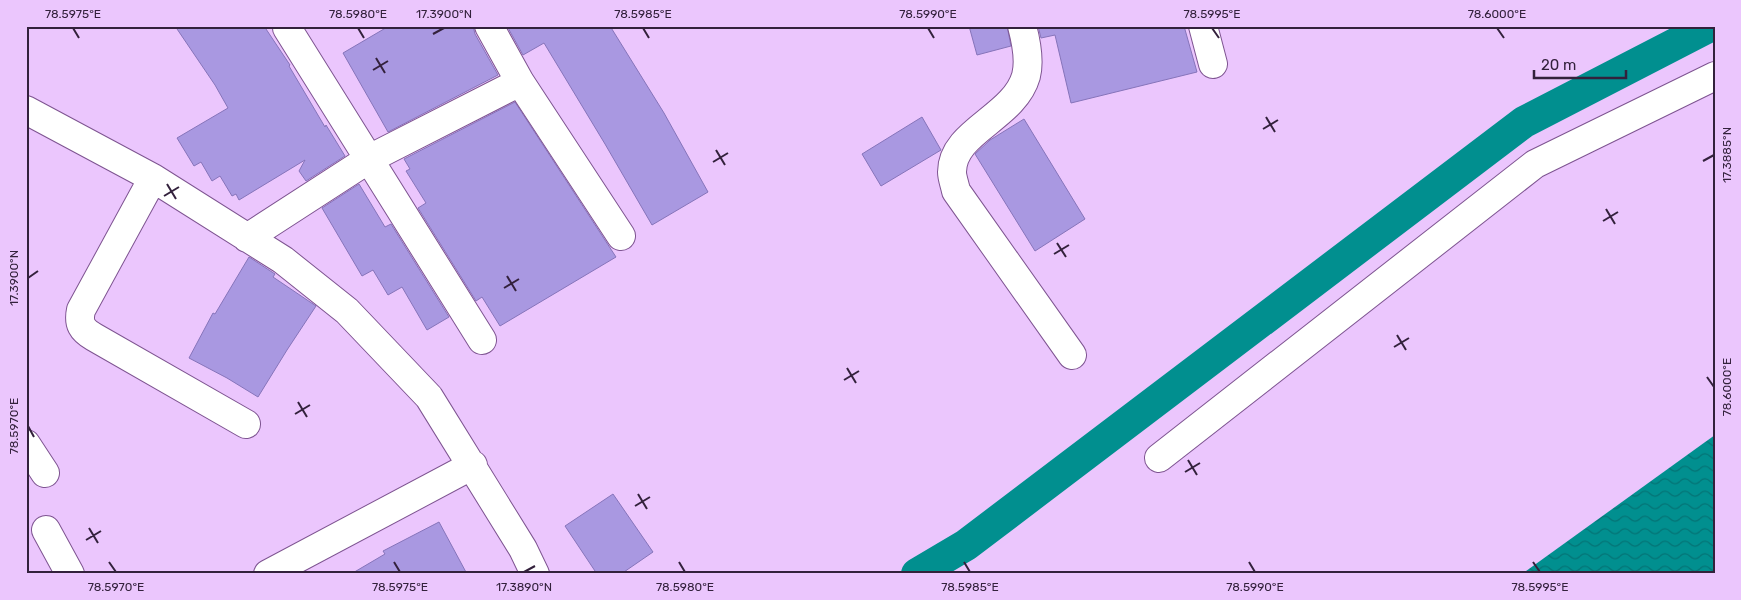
<svg xmlns="http://www.w3.org/2000/svg" width="1741" height="600" font-family="Rubik,sans-serif">
<style>
.water{fill:url(#water-waves)}
.lines{fill:none;stroke-linecap:round;stroke-linejoin:round}
.canal{stroke:#018f8f;stroke-width:32}
.building{fill:#a998e1;stroke:#8674ba}
.minor-casing{stroke:#7e5491;stroke-width:30}
.minor{stroke:#fff;stroke-width:28}
.ticks{fill:none;stroke:#33213c;stroke-width:2}
.neatline{fill:none;stroke:#33213c;stroke-width:2}
.ticks-label{font-size:12px;text-anchor:middle;fill:#33213c}
</style>
<defs>
<pattern id="water-waves" width="16" height="10" patternUnits="userSpaceOnUse" patternTransform="scale(1.25)"><rect width="16" height="10" fill="#018f8f"/><path d="M0 5q4-4 8 0t8 0" fill="none" stroke="#047476"/></pattern>
</defs>
<rect width="100%" height="100%" fill="#ebc6fd"/>
<!-- water -->
<path class="water" d="M 1715,435 L 1715,574 L 1522,574 L 1701,445 Z"/>
<g class="lines">
<!-- canal -->
<path class="canal" d="M 917,574 L 966,545 L 1524,122 L 1710,26"/>
</g>
<!-- building -->
<path class="building" d="M 175,26 L 264,26 L 290,65 L 289,66 L 325,127 L 326,125 L 345,156 L 306,181 L 299,171 L 305,160 L 239,200 L 236,194 L 232,196 L 220,176 L 212,181 L 201,162 L 194,166 L 177,138 L 228,108 L 215,85 Z
M 389,26 L 473,26 L 475,34 L 498,75 L 388,132 L 343,53 Z
M 507,26 L 610,26 L 664,113 L 708,192 L 652,225 L 605,144 L 544,43 L 523,55 Z
M 969,26 L 1007,26 L 1011,46 L 977,55 Z
M 1038,26 L 1184,26 L 1197,72 L 1071,103 L 1055,35 L 1041,38 Z
M 515,102 L 616,257 L 500,326 L 482,297 L 476,301 L 418,208 L 426,203 L 406,171 L 410,169 L 404,159 Z
M 922,117 L 941,150 L 881,186 L 862,154 Z
M 1024,119 L 1085,219 L 1035,251 L 975,154 L 990,140 Z
M 359,184 L 385,227 L 391,224 L 449,317 L 427,330 L 402,287 L 388,295 L 373,270 L 362,276 L 322,208 Z
M 249,257 L 275,274 L 273,277 L 316,306 L 287,350 L 258,397 L 227,378 L 189,358 L 213,313 L 215,314 Z
M 613,494 L 653,552 L 621,574 L 597,574 L 565,526 Z
M 439,522 L 467,574 L 351,574 L 385,554 L 383,551 Z"/>
<g class="lines">
<defs>
<path id="minor" d="M 489,26 L 520,82 L 621,236
M 1022,26 C 1026,41 1030,61 1026,76 C 1014,118 952,131 952,172 C 952,178 955,185 956,191 L 1072,355
M 1203,26 L 1213,64
M 287,28 L 482,340
M 26,110 L 153,178 L 283,260 L 347,311 L 429,397 L 523,549 L 535,574
M 153,178 L 81,310 C 78,324 82,330 94,337 L 246,424
M 247,238 L 369,159 L 520,82
M 26,444 L 45,473
M 1159,458 L 1535,164 L 1715,76
M 46,530 L 70,574
M 268,574 L 473,465"/>
</defs>
<!-- minor casing -->
<use href="#minor" class="minor-casing"/>
<!-- minor -->
<use href="#minor" class="minor"/>
</g>
<!-- ticks -->
<path class="ticks" d="M 73,28 L 79,38M 358,28 L 364,38M 643,28 L 649,38M 928,28 L 934,38M 1212,28 L 1219,38M 1497,28 L 1504,38M 433,34 L 444,28M 376,58 L 385,73M 373,70 L 388,61M 1266,117 L 1275,132M 1263,129 L 1278,120M 716,150 L 725,165M 1703,161 L 1714,155M 713,162 L 728,153M 167,184 L 176,199M 164,196 L 179,187M 1606,209 L 1615,224M 1603,221 L 1618,212M 1057,243 L 1066,257M 1054,254 L 1069,245M 507,276 L 516,291M 28,278 L 38,271M 504,288 L 519,279M 1397,335 L 1406,350M 1394,347 L 1409,338M 847,368 L 856,383M 1707,377 L 1714,387M 844,380 L 859,371M 298,402 L 307,417M 295,414 L 310,405M 28,426 L 34,437M 1188,460 L 1197,475M 1185,472 L 1200,463M 638,494 L 647,509M 635,506 L 650,497M 89,528 L 98,543M 86,540 L 101,531M 109,562 L 116,572M 394,562 L 400,572M 679,562 L 685,572M 964,562 L 970,572M 1249,562 L 1255,572M 1533,562 L 1540,572M 524,572 L 535,566"/>
<!-- border -->
<rect width="1741" height="600" fill="none" stroke="#ebc6fd" stroke-width="55"/>
<!-- scale -->
<path d="M1534 70v8h92v-8" fill="none" stroke="#33213c" stroke-width="2.5"/>
<text x="1541" y="70" font-size="15" fill="#33213c" stroke="#ebc6fd" stroke-width="4" paint-order="stroke">20 m</text>
<rect x="28" y="28" width="1686" height="544" class="neatline"/>
<g class="ticks-label">
<text x="73" y="18">78.5975°E</text>
<text x="358" y="18">78.5980°E</text>
<text x="444" y="18">17.3900°N</text>
<text x="643" y="18">78.5985°E</text>
<text x="928" y="18">78.5990°E</text>
<text x="1212" y="18">78.5995°E</text>
<text x="1497" y="18">78.6000°E</text>
<text transform="translate(1727 155) rotate(-90)" y="4">17.3885°N</text>
<text transform="translate(14 278) rotate(-90)" y="4">17.3900°N</text>
<text transform="translate(1727 387) rotate(-90)" y="4">78.6000°E</text>
<text transform="translate(14 426) rotate(-90)" y="4">78.5970°E</text>
<text x="116" y="591">78.5970°E</text>
<text x="400" y="591">78.5975°E</text>
<text x="524" y="591">17.3890°N</text>
<text x="685" y="591">78.5980°E</text>
<text x="970" y="591">78.5985°E</text>
<text x="1255" y="591">78.5990°E</text>
<text x="1540" y="591">78.5995°E</text>
</g>
</svg>
